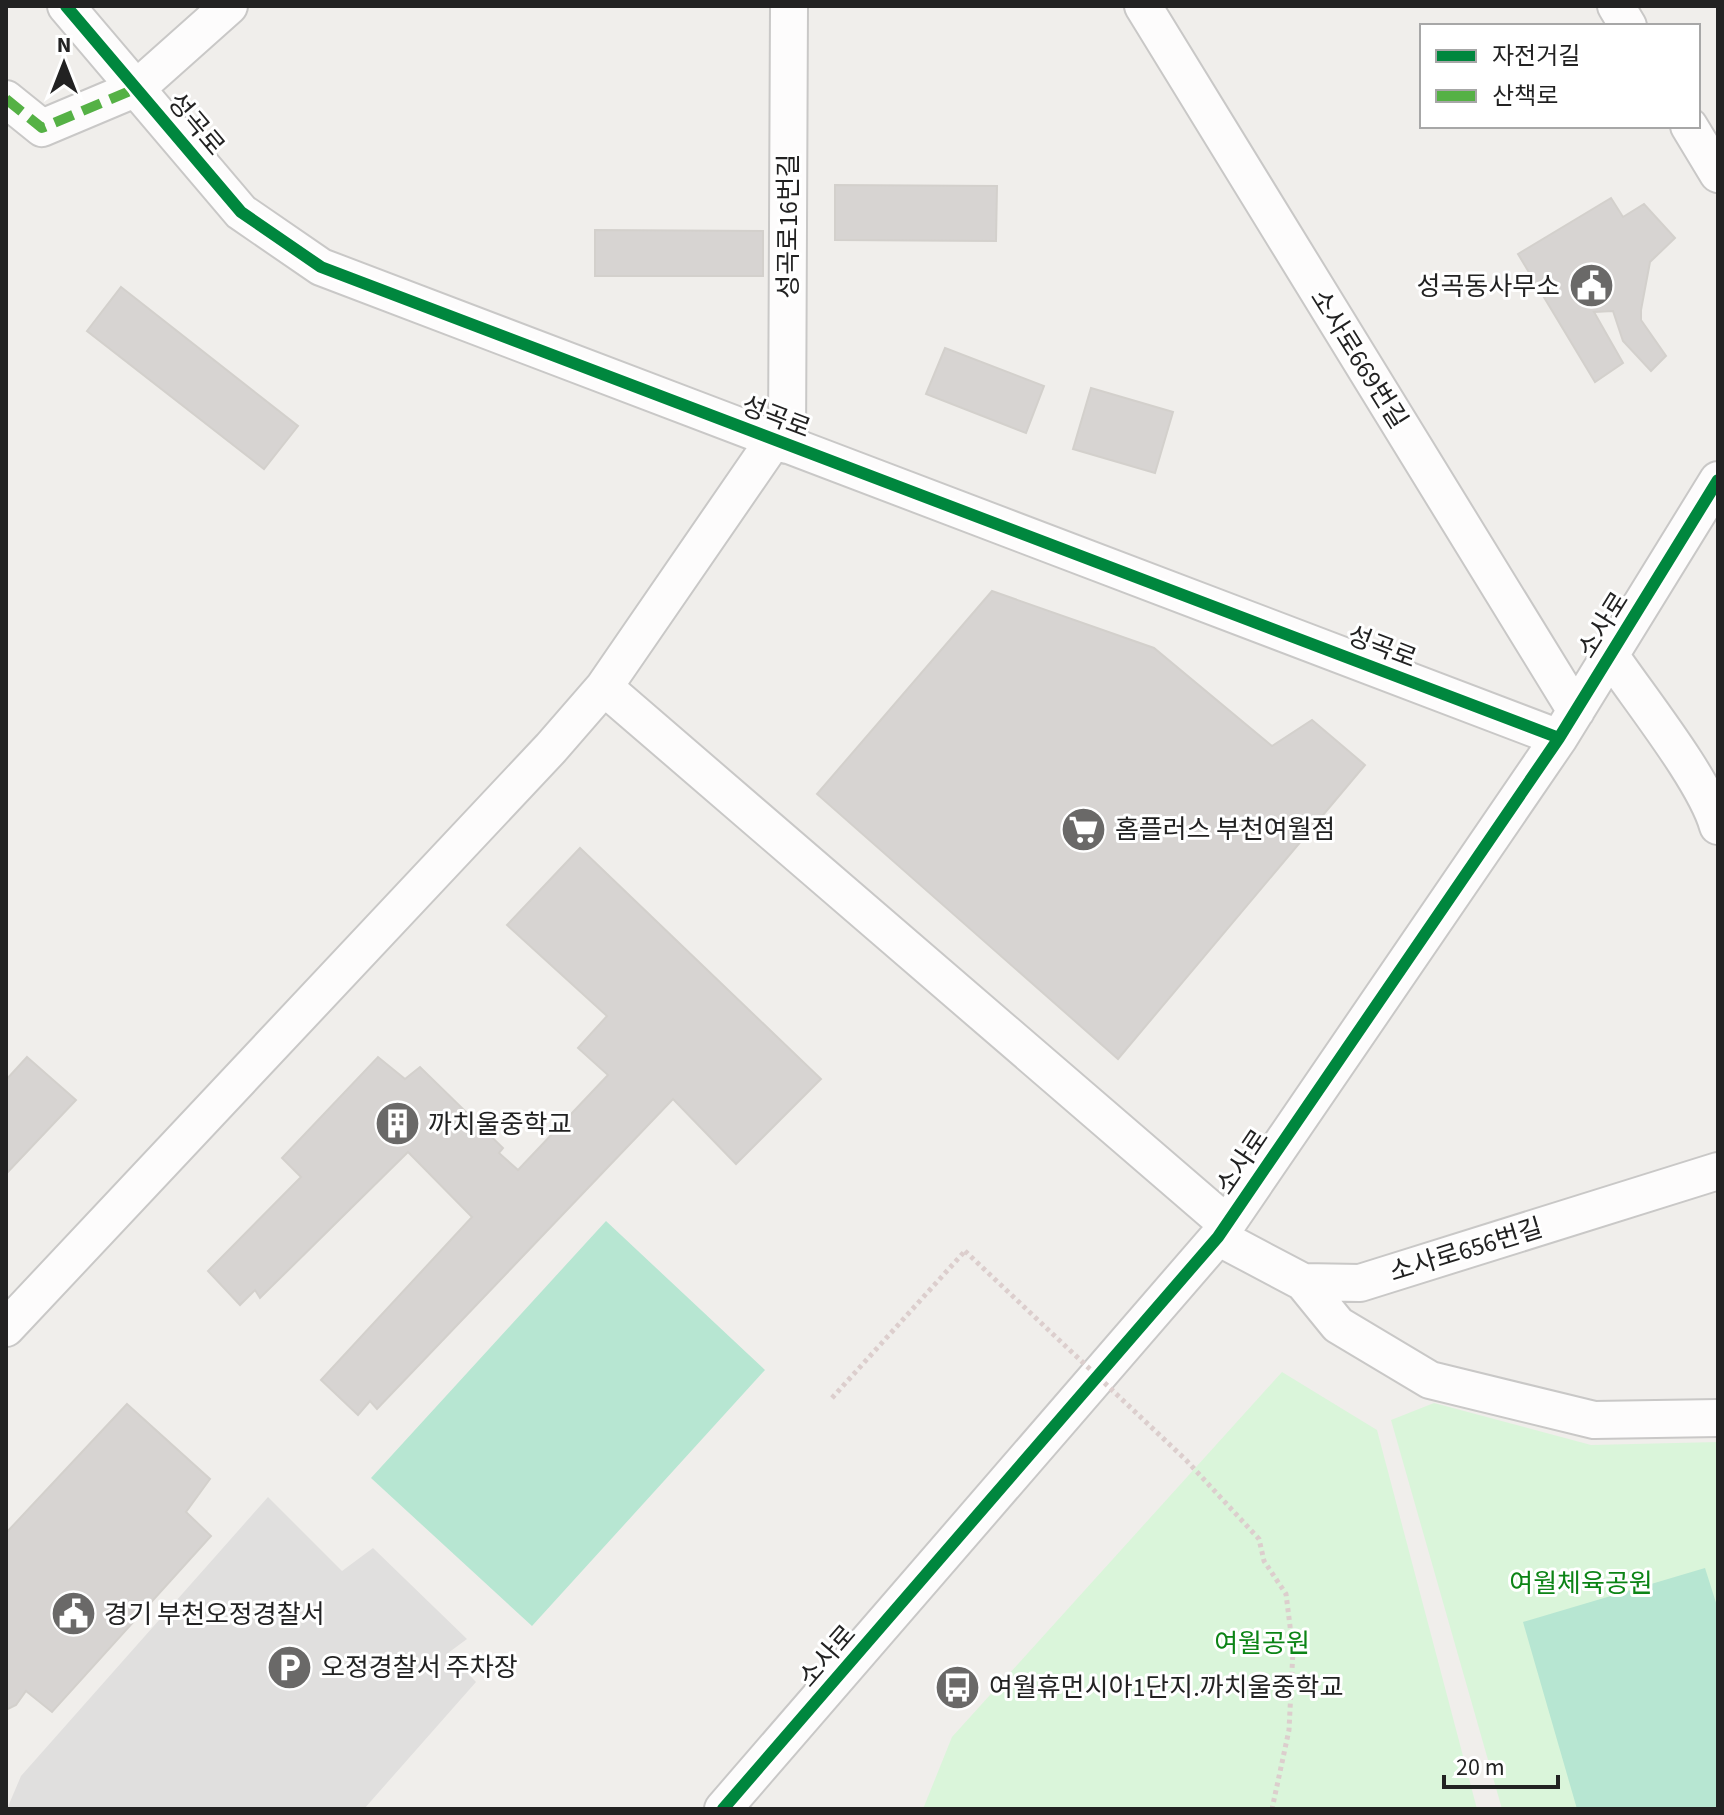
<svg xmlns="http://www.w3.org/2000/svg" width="1724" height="1815" font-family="'Source Sans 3','Noto Sans KR',sans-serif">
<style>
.park{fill:#daf5da}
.pitch{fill:#b7e6d2}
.parking{fill:#e0dfde}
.building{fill:#d7d4d2;stroke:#d3d0cc;stroke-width:2}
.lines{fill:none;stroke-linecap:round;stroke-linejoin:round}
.minor-casing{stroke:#c9c8c7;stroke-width:40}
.path{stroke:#dccecd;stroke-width:5;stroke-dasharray:4 4;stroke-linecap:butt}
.minor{stroke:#fdfcfc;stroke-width:36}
.path-bridge{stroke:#dccecd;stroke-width:5;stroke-dasharray:4 4;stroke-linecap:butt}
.quiet{stroke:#55b145;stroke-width:10;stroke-dasharray:20 10;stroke-linecap:butt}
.cycleway-casing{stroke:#fff;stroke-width:17}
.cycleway{stroke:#00873e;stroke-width:12}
.labels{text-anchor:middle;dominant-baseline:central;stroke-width:6;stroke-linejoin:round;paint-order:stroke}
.street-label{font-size:26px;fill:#222;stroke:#fff}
.poi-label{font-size:26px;fill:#222;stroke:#fff;text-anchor:start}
.park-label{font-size:26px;fill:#0c8416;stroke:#fff}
</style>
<rect width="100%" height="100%" fill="#f0eeeb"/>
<!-- park -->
<path class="park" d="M 1282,1372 L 1377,1430 L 1477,1809 L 923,1809 L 952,1737 Z
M 1434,1403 L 1591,1445 L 1718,1442 L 1718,1809 L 1502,1809 L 1391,1420 Z"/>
<!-- pitch -->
<path class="pitch" d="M 606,1221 L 765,1370 L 532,1626 L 371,1478 Z
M 1705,1568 L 1718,1609 L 1718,1809 L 1577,1809 L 1523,1622 Z"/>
<!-- parking -->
<path class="parking" d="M 268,1497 L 342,1571 L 373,1548 L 467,1639 L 448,1653 L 476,1682 L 364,1809 L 7,1809 L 21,1776 Z"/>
<!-- building -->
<path class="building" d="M 835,185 L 997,186 L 996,241 L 835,240 Z
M 1611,198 L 1623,217 L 1644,204 L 1675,238 L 1650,262 L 1641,310 L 1641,320 L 1666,356 L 1651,371 L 1623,341 L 1613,311 L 1594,312 L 1623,363 L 1595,382 L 1518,254 Z
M 595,230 L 763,231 L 763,276 L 595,276 Z
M 121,287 L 298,426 L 264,469 L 87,331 Z
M 945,348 L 1044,386 L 1026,433 L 926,394 Z
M 1091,388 L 1173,412 L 1155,473 L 1073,449 Z
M 992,591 L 1154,648 L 1272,746 L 1312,720 L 1365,765 L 1118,1059 L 817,794 Z
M 580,848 L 821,1079 L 736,1164 L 673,1099 L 377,1409 L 370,1401 L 358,1415 L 321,1380 L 472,1217 L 408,1152 L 260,1298 L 255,1290 L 240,1305 L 208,1271 L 301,1177 L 282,1158 L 378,1057 L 405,1079 L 420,1067 L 503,1148 L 499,1153 L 518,1170 L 608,1075 L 578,1048 L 607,1016 L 507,925 Z
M 27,1057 L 76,1100 L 6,1174 L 6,1080 Z
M 127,1404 L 210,1479 L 186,1512 L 211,1536 L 52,1712 L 26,1691 L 16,1705 L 6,1710 L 6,1533 Z"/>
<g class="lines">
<defs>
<path id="minor" d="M 66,6 L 241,212 L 321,267 L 1559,738
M 1143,6 L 1576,711
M 1616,6 L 1628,26
M 6,99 L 42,128 L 137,88 L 229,6
M 1689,126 L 1718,174
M 787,445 L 789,6
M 1610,655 C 1639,698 1705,780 1718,826
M 604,687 L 1227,1224
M 1218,1237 L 1303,1282 L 1360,1283 L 1718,1171
M 1303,1282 L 1338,1325 L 1430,1380 L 1594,1420 L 1718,1418
M 6,1328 L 551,748 L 604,687 L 774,440
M 723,1809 L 1218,1237 L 1559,738 L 1718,480"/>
</defs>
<!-- minor casing -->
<use href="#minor" class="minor-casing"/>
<!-- path -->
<path class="path" d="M 832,1398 L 965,1251
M 1186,1460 L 1259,1539 L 1264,1561 L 1286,1594 L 1293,1650 L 1289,1730 L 1272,1809"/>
<!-- minor -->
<use href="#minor" class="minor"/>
<!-- path-bridge -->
<path class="path-bridge" d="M 965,1251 L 1186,1460"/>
<!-- quiet -->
<path class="quiet" d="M 6,99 L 42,128 L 137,88"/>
<defs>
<path id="cycleway" d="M 66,6 L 241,212 L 321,267 L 1559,738
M 723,1809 L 1218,1237 L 1559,738 L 1718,480"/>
</defs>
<!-- cycleway casing -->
<use href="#cycleway" class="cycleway-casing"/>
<!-- cycleway -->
<use href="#cycleway" class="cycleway"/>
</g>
<!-- icons -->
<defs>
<symbol id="civic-disc" viewBox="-11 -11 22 22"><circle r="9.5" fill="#6a6968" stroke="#fff"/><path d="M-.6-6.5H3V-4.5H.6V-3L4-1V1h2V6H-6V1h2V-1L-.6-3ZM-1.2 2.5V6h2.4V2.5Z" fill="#fff"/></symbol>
<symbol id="supermarket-disc" viewBox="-11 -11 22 22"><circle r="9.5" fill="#6a6968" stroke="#fff"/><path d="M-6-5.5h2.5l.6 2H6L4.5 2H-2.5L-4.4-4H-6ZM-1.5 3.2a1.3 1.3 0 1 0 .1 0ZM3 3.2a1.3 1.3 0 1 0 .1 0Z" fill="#fff"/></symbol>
<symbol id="building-disc" viewBox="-11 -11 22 22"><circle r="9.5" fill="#6a6968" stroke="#fff"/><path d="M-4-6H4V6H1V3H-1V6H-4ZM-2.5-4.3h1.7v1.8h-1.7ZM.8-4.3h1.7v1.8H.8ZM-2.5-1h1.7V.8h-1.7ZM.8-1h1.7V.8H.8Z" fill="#fff"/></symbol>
<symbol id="parking-disc" viewBox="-11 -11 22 22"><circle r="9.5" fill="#6a6968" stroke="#fff"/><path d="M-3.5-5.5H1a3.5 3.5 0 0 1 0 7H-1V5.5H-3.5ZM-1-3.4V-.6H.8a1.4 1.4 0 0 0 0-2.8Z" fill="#fff"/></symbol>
<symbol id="bus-disc" viewBox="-11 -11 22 22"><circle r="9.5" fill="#6a6968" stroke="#fff"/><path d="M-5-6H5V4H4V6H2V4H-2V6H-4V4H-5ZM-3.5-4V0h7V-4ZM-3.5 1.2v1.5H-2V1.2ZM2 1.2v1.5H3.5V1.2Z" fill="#fff"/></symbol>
</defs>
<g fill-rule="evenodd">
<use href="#civic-disc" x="1566" y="260" width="51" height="51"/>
<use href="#supermarket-disc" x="1058" y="804" width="51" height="51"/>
<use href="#building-disc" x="372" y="1098" width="51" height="51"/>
<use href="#civic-disc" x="48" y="1588" width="51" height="51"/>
<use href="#parking-disc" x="264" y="1642" width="51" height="51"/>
<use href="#bus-disc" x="932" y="1662" width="51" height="51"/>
</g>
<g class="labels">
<!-- street labels -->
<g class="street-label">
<text transform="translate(196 124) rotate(50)">성곡로</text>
<text transform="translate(788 226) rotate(-90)">성곡로16번길</text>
<text transform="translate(1359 359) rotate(58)">소사로669번길</text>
<text transform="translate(776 417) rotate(21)">성곡로</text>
<text transform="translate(1603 625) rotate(-58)">소사로</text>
<text transform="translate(1382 647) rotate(21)">성곡로</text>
<text transform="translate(1242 1162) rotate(-56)">소사로</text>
<text transform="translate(1466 1250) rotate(-17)">소사로656번길</text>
<text transform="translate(827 1656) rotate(-49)">소사로</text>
</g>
<!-- poi labels -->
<g class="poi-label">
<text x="1560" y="286" text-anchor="end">성곡동사무소</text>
<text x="1115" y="829">홈플러스 부천여월점</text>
<text x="428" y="1124">까치울중학교</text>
<text x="104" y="1614">경기 부천오정경찰서</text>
<text x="321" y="1667">오정경찰서 주차장</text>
<text x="989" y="1687">여월휴먼시아1단지.까치울중학교</text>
</g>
<!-- park labels -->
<g class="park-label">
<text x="1581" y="1583">여월체육공원</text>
<text x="1262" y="1643">여월공원</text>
</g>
</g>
<!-- border -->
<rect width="1724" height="1815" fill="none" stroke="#222222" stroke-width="16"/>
<!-- legend -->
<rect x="1420" y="24" width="280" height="104" fill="#ffffff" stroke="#a7a7a7" stroke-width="2"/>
<rect x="1436" y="50" width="40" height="12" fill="#00873e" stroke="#a7a7a7" stroke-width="2"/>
<text x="1492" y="64" font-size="24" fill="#222222">자전거길</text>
<rect x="1436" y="90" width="40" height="12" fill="#55b145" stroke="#a7a7a7" stroke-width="2"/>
<text x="1492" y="104" font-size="24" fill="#222222">산책로</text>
<!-- north arrow -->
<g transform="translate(64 64)" stroke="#ffffff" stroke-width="6" paint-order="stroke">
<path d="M0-6L14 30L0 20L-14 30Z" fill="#222222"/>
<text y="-12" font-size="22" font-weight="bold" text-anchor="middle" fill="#222222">N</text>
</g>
<!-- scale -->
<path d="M1444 1775v12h114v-12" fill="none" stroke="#222222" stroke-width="4"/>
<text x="1456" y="1775" font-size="24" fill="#222222" stroke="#ffffff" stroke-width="6" paint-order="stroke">20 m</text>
</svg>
